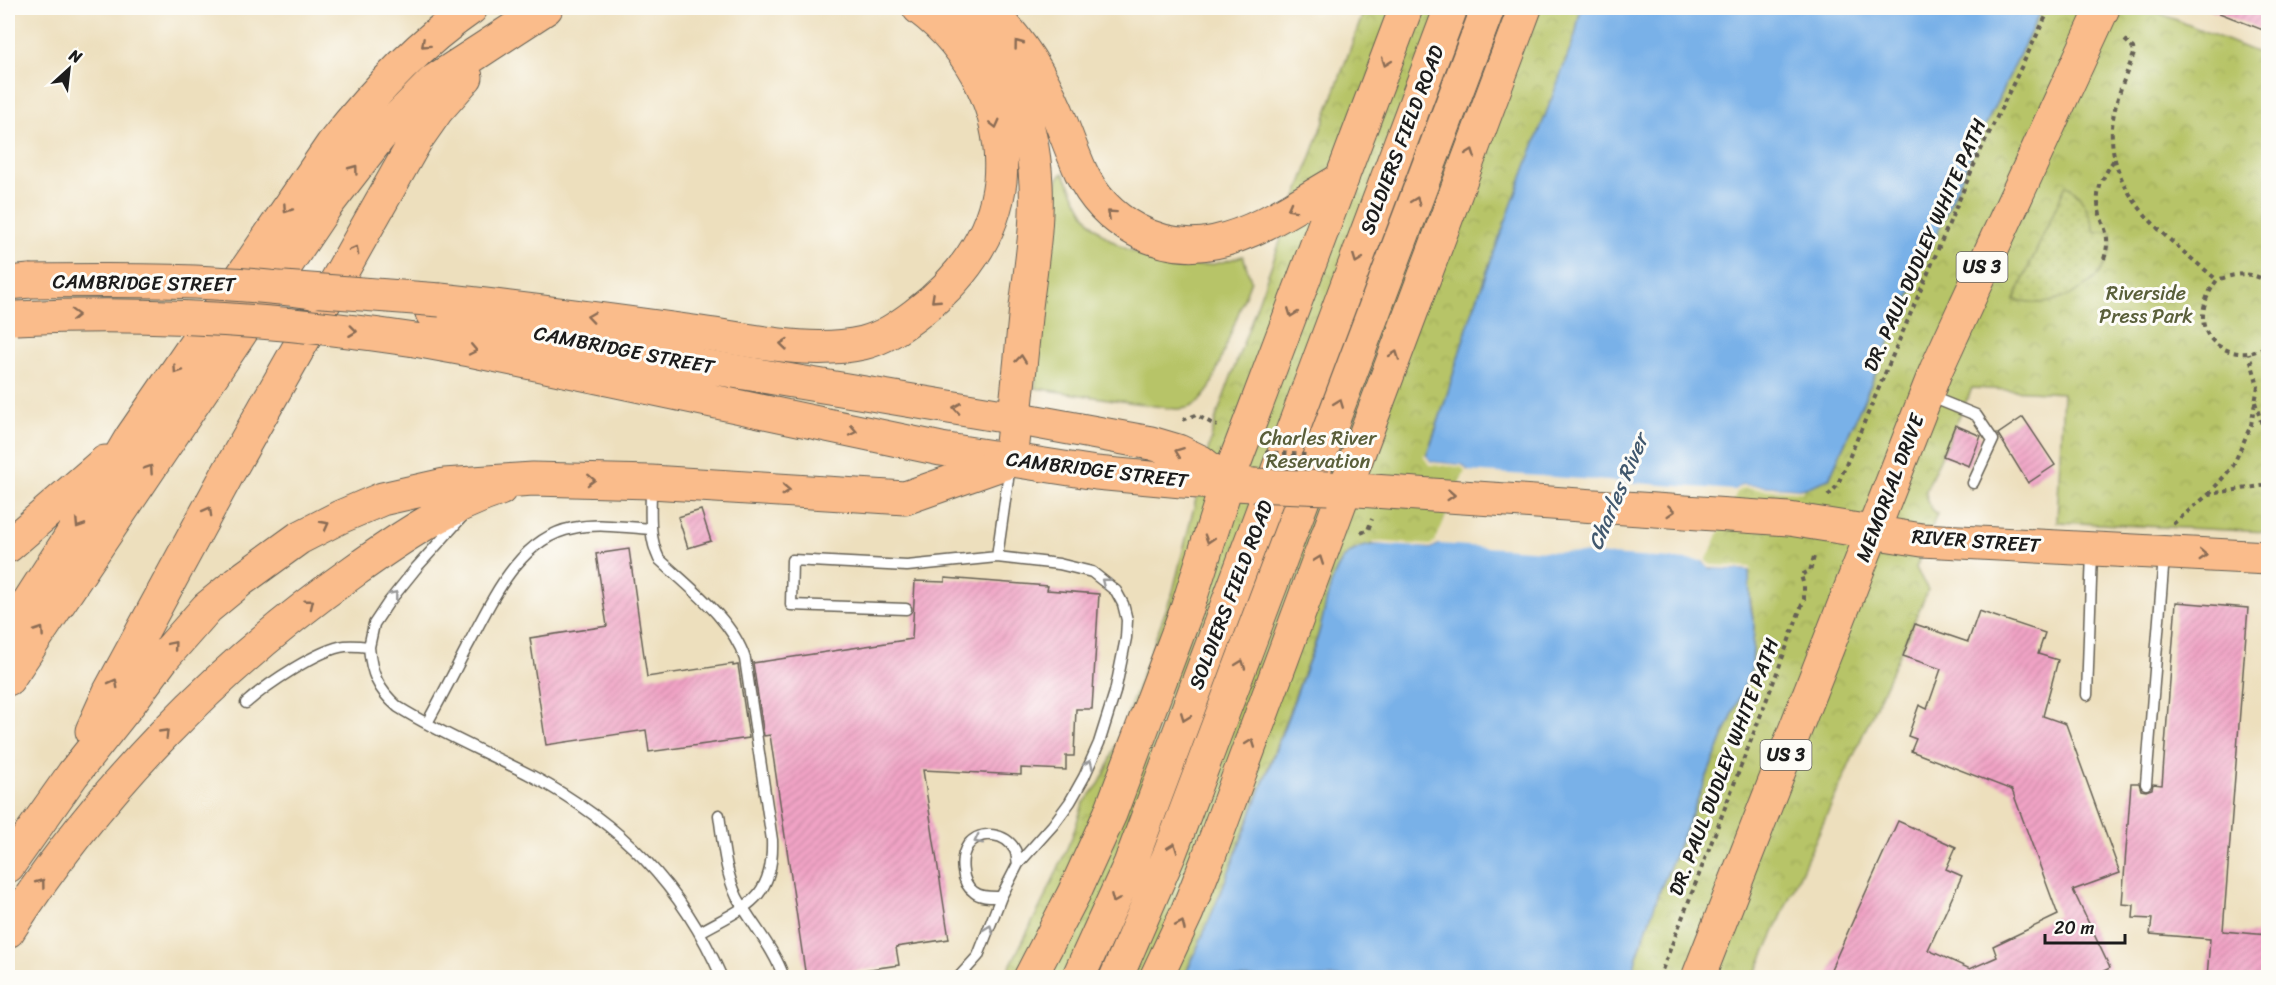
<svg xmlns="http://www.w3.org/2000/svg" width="2276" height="985" font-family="Sriracha,sans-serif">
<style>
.grass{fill:#b7c467;stroke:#6a7042;stroke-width:1.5}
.park{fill:url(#park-crowns);stroke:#6a7042;stroke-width:1.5}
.garden{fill:url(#garden-dots);stroke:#6a7042;stroke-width:1.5}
.water{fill:#79b1e8;stroke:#4a6682;stroke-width:1.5}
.pier{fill:#eddfbd}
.building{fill:url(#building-hatch)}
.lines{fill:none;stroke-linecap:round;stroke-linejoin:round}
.lane-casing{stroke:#656054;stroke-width:13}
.primary-casing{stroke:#656054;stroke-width:35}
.highway-casing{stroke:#656054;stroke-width:35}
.path{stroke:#656054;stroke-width:4;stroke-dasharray:4.5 4.5;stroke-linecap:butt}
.lane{stroke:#fff;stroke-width:10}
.primary{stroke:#fabc8b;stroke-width:33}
.highway{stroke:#fabc8b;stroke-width:33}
.primary-bridge-casing{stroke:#656054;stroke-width:35;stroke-linecap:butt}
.highway-bridge-casing{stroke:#656054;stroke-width:35;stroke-linecap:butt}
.path-bridge{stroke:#656054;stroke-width:4;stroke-dasharray:4.5 4.5;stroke-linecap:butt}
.primary-bridge{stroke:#fabc8b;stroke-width:33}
.highway-bridge{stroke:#fabc8b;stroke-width:33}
.oneway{stroke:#8b6c54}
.oneway2{stroke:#999}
.labels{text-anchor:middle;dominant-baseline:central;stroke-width:6;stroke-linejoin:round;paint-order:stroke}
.shield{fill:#fdfcf7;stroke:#605f5e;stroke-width:1.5}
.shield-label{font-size:18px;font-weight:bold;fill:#1c1c1c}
.street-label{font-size:20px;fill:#1c1c1c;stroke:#fdfcf7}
.park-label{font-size:20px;fill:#5a5f3a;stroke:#fdfcf7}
.water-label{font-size:21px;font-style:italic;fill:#41586e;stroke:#fdfcf7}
</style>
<defs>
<pattern id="park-crowns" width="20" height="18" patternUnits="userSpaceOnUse" patternTransform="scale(1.5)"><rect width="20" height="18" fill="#b7c467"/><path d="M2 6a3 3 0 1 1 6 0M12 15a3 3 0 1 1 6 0" fill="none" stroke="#9da859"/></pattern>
<pattern id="garden-dots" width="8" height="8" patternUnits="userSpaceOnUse" patternTransform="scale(1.5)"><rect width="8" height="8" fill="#b7c467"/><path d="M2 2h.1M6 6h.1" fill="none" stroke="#9da859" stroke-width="1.8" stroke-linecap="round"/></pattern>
<pattern id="building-hatch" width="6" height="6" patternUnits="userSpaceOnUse" patternTransform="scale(1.5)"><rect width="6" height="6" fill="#f0a3c5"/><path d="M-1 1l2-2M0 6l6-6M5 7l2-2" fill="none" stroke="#cd8ca9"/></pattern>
</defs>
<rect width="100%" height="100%" fill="#fdfcf7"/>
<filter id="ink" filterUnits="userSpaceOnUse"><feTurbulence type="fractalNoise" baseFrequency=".0167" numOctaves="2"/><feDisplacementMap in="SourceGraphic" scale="12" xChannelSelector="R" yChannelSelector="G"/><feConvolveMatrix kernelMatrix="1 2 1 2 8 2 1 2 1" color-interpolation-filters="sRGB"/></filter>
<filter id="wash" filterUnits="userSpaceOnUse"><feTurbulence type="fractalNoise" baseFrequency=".008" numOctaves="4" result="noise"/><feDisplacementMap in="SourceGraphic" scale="24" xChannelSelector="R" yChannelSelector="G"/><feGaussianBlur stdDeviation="1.35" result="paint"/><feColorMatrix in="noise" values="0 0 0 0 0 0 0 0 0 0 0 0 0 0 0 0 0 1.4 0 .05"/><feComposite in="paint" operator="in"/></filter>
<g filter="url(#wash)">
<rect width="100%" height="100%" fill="#eddfbd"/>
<!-- grass -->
<path class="grass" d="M 1063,173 C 1073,189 1079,207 1090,221 C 1113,251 1171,269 1207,265 C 1219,264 1231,259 1243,256 L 1251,280 L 1210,388 C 1200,402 1193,410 1175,409 L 1035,388 L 1056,185 L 1058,178 Z"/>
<!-- park -->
<path class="park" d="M 1365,8 L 1581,8 L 1575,36 L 1426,456 L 1462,465 L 1468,471 L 1438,544 L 1431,548 L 1372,544 L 1336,572 L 1318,635 L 1217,903 L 1184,977 L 1004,978 L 1047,893 L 1072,837 L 1083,804 L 1099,784 L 1107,769 L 1173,591 L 1216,418 Z
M 2042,8 L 2147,8 L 2268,57 L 2268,532 L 2057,522 L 2063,393 L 1972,388 L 1926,490 C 1926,501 1929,507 1937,514 L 1916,568 L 1928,590 L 1754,977 L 1630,978 L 1658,895 L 1752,667 L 1754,624 L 1749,589 L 1710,568 L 1703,561 L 1735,490 L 1742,485 L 1829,479 L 1975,147 Z"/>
<!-- garden -->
<path class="garden" d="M 2066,185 C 2085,196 2088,212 2095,232 L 2112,232 C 2113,265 2092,289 2061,298 C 2055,300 2049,303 2043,303 C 2033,303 2023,301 2014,300 Z"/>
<!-- water -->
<path class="water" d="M 1581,8 L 2042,8 L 1975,147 L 1829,479 L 1803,489 L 1742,485 L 1735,490 L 1703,561 L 1710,568 L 1749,570 L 1750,604 L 1754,624 L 1752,667 L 1658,895 L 1630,977 L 1184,978 C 1234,867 1274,753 1317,639 C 1325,616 1329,566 1351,552 C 1374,538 1405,546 1431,548 L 1438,544 L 1468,471 L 1462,465 L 1431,462 L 1426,456 C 1445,409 1456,360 1472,313 C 1505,220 1541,128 1575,36 Z"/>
<!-- pier -->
<path class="pier" d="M 1424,453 L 1431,462 L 1462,465 L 1468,471 L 1734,490 L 1742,485 L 1803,489 L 1802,492 L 1743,488 L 1737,492 L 1706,561 L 1711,565 L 1750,567 L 1752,570 L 1710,568 L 1703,561 L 1438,544 L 1431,548 L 1372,544 L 1373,541 L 1430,545 L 1435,542 L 1465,471 L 1461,467 L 1429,465 L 1424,457 Z"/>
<g id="blocks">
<!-- building -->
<path class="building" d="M 2210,8 L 2268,8 L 2268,32 L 2209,9 Z
M 2023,417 L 2055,465 L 2028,483 L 1998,434 Z
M 1955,425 L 1981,436 L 1969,466 L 1943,456 Z
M 701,510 L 711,541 L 688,548 L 678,517 Z
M 629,549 L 647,677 L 733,664 L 733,666 L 738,665 L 749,738 L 649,752 L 646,730 L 546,745 L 530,638 L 607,626 L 596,554 Z
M 945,578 L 1048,586 L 1047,590 L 1099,594 L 1092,709 L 1076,709 L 1074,756 L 1066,756 L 1066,770 L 1021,768 L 1021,775 L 923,770 L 949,939 L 896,947 L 899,965 L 806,978 L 770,735 L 764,736 L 753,663 L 912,639 L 915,581 L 945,582 Z
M 2176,602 L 2248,608 L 2223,931 L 2268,935 L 2268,978 L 2207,978 L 2210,939 L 2150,934 L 2152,919 L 2133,918 L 2134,905 L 2122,904 L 2131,783 L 2139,783 L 2141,790 L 2146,791 L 2152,789 L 2153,784 L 2162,785 Z
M 1979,611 L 2045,633 L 2038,654 L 2058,660 L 2043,716 L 2066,724 L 2120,873 L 2073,890 L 2110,968 L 2090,978 L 1827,978 L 1898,821 L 1956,847 L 1946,869 L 1962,876 L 1928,950 L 1970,969 L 1997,957 L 1993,946 L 2058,915 L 2012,790 L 1911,751 L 1916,739 L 1908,736 L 1919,705 L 1927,709 L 1941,669 L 1903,656 L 1915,624 L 1968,642 Z"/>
</g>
</g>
<g filter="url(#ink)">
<use href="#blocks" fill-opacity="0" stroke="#656054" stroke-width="1.5"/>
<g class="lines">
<defs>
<path id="lane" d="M 1929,396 L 1976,415 L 1993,440 L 1973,483
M 651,487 C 651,512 648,536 659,559 C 689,587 733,620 745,659 L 772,840 C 774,900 746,906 700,932
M 997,557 L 1010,465
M 906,609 L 791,605 L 792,560 L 907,566 L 997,557 L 1059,564 L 1092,572 L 1116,591 L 1123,604 L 1127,620 L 1126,638 L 1115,692 L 1099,743 L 1084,777 L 1070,802 L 1053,825 L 1018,864 L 1001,897 L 978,956 L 958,978
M 369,647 L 374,624 L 388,603 L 417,567 L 462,517
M 2087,695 L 2092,552
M 246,703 C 266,685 319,649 345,646 C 353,645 361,646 369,647 C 371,673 378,690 398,707 C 441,734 488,753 532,776 C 620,823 682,885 722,978
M 427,723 C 441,698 454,672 467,647 C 491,603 518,538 573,528 C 598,523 625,527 651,529
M 2146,784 L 2164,556
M 719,815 C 723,842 725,872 737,897 C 752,925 774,948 784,978
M 1001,897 C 992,897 981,898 974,892 C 961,883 959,858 968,845 C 981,829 1006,833 1015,850 C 1017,854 1017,860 1018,864"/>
<path id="primary" d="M 8,283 L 30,281
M 432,313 L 691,364 L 1015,418 L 1151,443 L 1178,451 L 1201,462 L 1227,483
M 415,340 L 470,350 L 941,449 L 1096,473 L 1182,481 L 1253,485
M 1227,483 L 1406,8
M 1328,488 L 1789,519 L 1922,540 L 2268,558
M 1345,489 L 1525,8"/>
<path id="highway" d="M 996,17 C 1022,44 1042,77 1057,112 C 1065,132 1072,152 1081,172 C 1104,222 1160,254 1215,242 C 1259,233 1303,201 1342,179
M 440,300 C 527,309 614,321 701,333 C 753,340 811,355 863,343 C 883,338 899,327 915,315 C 959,282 994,237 1000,181 C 1006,114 973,48 919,8
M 8,546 L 105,462
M 8,634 L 95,499 L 131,438 L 332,145 C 372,94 417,45 471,8
M 8,679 L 325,207 L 380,136 L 434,81 L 546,8
M 92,731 L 110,691 L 227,475 L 416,140 L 437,110 L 466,77
M 8,866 L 73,774 L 131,701 L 163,658 L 207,608 L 241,580 L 299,538 L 340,517 L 382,499 L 444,485 L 533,479 L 651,482 L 905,498 L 1010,461 C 1016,409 1021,358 1026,307 C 1031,266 1038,224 1036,184 C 1033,119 1008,53 961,8
M 8,931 C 98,790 218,667 354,571 C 400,538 446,507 500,489
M 1030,978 L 1074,893 L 1110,814 L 1187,609 L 1227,483
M 1078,978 L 1130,864 L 1451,8
M 1116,978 L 1170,853 L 1488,8
M 1156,978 L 1187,912 L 1208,859 L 1345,489
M 1698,978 L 1936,370 L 2103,8"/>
</defs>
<!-- lane casing -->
<use href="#lane" class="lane-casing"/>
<!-- primary casing -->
<use href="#primary" class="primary-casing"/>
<!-- highway casing -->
<use href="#highway" class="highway-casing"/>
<!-- path -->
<path class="path" d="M 2125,40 L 2133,48 L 2134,54 C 2124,80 2110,111 2112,139 C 2115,203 2173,242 2217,280
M 2104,259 C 2113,231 2100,227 2098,203 C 2096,187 2107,171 2115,158
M 2268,282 C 2250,271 2237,273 2217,280 C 2209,291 2204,301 2203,315 C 2201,348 2245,365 2268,344
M 2255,402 L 2263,428 L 2268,437
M 1183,420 L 1196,415 L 1217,426
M 2209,494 L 2233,466 L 2251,425 L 2258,386 L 2249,354
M 1828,496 L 1837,486 L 1977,158 L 2050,8
M 2173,524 L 2209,494 L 2268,485
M 1361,533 L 1368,530 L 1372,519
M 1659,978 L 1775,678 L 1804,599 L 1804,586 L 1801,575 L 1810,571 L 1815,553"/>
<!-- lane -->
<use href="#lane" class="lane"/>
<!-- primary -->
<use href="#primary" class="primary"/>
<!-- highway -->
<use href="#highway" class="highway"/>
<defs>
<path id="primary-bridge" d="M 30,281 C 124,280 219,279 312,292
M 16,318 C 150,311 282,320 415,340
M 1253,485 L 1328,488"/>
<path id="highway-bridge" d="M 284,288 L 440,300"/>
</defs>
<!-- primary-bridge casing -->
<use href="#primary-bridge" class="primary-bridge-casing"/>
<!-- highway-bridge casing -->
<use href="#highway-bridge" class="highway-bridge-casing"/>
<!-- path-bridge -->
<path class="path-bridge" d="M 1265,452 L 1306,455"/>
<!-- primary-bridge -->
<use href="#primary-bridge" class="primary-bridge"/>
<!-- highway-bridge -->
<use href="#highway-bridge" class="highway-bridge"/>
</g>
<!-- one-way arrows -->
<defs><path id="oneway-chevron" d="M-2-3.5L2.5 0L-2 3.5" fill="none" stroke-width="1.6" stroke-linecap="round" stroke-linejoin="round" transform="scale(1.5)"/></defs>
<g class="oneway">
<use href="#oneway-chevron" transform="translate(425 44) rotate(138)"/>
<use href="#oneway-chevron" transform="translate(1018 44) rotate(-127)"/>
<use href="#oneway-chevron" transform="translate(1386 62) rotate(110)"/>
<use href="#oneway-chevron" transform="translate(995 124) rotate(76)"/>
<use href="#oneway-chevron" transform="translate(1471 153) rotate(-70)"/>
<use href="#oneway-chevron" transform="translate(354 169) rotate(-53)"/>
<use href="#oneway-chevron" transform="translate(1416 201) rotate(-69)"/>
<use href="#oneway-chevron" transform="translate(1291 208) rotate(151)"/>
<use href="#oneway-chevron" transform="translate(287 209) rotate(124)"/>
<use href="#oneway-chevron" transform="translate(1111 214) rotate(-138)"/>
<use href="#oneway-chevron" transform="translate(355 250) rotate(-61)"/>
<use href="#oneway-chevron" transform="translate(1357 259) rotate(111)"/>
<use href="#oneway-chevron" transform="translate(935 299) rotate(137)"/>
<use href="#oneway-chevron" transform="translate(1292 313) rotate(111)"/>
<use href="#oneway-chevron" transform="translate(75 315) rotate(-2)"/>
<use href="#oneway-chevron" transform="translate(591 317) rotate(-172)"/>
<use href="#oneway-chevron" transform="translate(353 331) rotate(7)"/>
<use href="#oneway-chevron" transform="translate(784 344) rotate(-174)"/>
<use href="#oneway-chevron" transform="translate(473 350) rotate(12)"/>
<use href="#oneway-chevron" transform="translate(1395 355) rotate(-70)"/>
<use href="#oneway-chevron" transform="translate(1021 359) rotate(-84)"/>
<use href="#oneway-chevron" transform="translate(177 370) rotate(124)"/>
<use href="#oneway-chevron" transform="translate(1339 403) rotate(-69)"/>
<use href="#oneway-chevron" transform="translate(957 408) rotate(-171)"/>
<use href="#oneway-chevron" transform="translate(853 431) rotate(12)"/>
<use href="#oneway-chevron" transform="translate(1179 452) rotate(-159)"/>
<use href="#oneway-chevron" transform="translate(149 469) rotate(-56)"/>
<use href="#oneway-chevron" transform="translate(591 480) rotate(2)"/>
<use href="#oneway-chevron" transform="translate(786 490) rotate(4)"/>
<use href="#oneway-chevron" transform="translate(1451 495) rotate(4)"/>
<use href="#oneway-chevron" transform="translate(208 511) rotate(-61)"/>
<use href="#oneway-chevron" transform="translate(1671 511) rotate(4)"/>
<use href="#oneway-chevron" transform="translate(79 524) rotate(123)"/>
<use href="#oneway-chevron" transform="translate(325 525) rotate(-28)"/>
<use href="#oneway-chevron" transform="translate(1209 539) rotate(107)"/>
<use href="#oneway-chevron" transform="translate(2203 555) rotate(3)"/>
<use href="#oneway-chevron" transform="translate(1319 560) rotate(-70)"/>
<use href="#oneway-chevron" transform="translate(310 603) rotate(-38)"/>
<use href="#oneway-chevron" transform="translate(40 631) rotate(-56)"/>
<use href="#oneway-chevron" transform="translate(173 645) rotate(-50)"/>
<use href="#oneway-chevron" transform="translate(1241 664) rotate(-70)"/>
<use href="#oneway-chevron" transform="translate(114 683) rotate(-62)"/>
<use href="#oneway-chevron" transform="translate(1185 717) rotate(111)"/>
<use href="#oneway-chevron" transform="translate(165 733) rotate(-46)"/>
<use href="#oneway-chevron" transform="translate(1251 743) rotate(-70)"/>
<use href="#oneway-chevron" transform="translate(1173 847) rotate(-69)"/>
<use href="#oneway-chevron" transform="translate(41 883) rotate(-53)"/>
<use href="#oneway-chevron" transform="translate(1115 899) rotate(113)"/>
<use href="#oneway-chevron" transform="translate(1181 925) rotate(-66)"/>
</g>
<g class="oneway2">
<use href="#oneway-chevron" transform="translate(1105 582) rotate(-142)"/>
<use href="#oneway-chevron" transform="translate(394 595) rotate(-51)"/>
<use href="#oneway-chevron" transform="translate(1089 764) rotate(-66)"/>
<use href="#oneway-chevron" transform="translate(978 840) rotate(153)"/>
<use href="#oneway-chevron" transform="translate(989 929) rotate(-70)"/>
</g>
</g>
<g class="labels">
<!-- shield labels -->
<g class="shield">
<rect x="1956.5" y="252" width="51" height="30" rx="4.5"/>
<rect x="1760.5" y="740" width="51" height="30" rx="4.5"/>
</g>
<g class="shield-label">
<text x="1982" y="267">US 3</text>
<text x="1786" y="755">US 3</text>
</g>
<!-- street labels -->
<g class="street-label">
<text transform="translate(1402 140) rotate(-69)">SOLDIERS FIELD ROAD</text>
<text transform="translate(1925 245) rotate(-66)">DR. PAUL DUDLEY WHITE PATH</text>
<text transform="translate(144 283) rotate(1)">CAMBRIDGE STREET</text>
<text transform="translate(624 350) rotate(11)">CAMBRIDGE STREET</text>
<text transform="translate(1097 470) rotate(7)">CAMBRIDGE STREET</text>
<text transform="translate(1890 488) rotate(-69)">MEMORIAL DRIVE</text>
<text transform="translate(1976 541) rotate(4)">RIVER STREET</text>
<text transform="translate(1231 595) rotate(-69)">SOLDIERS FIELD ROAD</text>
<text transform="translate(1724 767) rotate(-69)">DR. PAUL DUDLEY WHITE PATH</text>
</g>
<!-- park labels -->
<g class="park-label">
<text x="2146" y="293">Riverside<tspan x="2146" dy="23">Press Park</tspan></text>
<text x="1318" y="438">Charles River<tspan x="1318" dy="23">Reservation</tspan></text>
</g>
<!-- water labels -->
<g class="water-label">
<text transform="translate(1618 492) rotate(-67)">Charles River</text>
</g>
</g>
<!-- margin -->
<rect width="2276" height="985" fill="none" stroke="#fdfcf7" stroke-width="30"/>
<!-- north arrow -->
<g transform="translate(69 69) rotate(27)" stroke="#fdfcf7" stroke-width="4.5" paint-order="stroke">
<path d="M0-4.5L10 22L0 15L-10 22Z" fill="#1c1c1c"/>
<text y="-9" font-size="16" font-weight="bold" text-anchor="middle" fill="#1c1c1c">N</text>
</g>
<!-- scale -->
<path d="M2045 934v9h80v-9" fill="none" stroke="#1c1c1c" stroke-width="3"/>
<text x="2054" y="934" font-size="18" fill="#1c1c1c" stroke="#fdfcf7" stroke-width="4.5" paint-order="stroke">20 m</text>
</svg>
